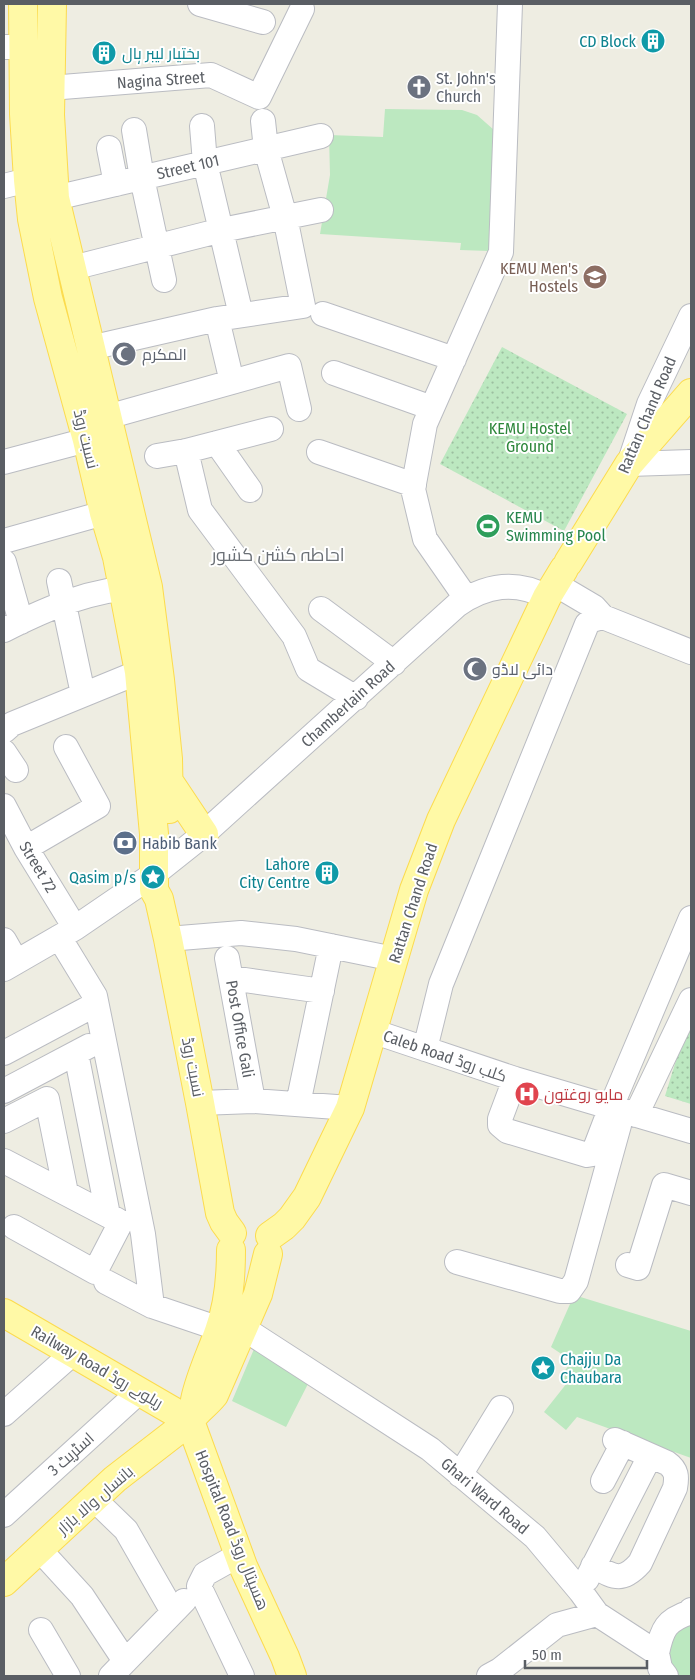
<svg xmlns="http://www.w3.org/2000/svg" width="695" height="1680" font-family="'Fira Sans Condensed',Cairo,sans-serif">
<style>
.green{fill:#bce8c0}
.park{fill:url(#park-dots)}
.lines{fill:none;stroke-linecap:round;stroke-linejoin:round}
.minor-casing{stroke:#babcc2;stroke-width:26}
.major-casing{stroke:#fcdb4e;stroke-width:30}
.minor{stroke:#fff;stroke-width:24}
.major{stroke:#fff9a6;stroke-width:28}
.labels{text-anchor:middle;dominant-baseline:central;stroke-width:4;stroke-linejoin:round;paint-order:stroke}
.culture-label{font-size:16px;fill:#0d838f;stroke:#fff;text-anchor:end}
.worship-label{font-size:16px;fill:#5b616d;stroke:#fff;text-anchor:start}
.street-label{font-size:16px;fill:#5a5e64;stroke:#fff}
.education-label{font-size:16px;fill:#785e54;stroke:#fff;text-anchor:end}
.park-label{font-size:16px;fill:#2e873b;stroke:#fff}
.leisure-label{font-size:16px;fill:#27864d;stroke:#fff;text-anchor:start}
.service-label{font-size:16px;fill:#4e5e75;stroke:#fff;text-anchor:start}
.health-label{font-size:16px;fill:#be3a42;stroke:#fff;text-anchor:start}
.neighbourhood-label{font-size:18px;fill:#6b7076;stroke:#fff}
</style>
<defs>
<pattern id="park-dots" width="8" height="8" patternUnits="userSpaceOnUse" patternTransform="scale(1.25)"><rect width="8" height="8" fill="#bce8c0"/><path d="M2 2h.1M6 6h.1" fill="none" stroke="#9cbfa0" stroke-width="1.8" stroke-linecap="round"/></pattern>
</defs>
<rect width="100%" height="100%" fill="#eeede2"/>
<!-- green -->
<path class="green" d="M 385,109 L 462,110 L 477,115 L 494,130 L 489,251 L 460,250 L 461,243 L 320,234 L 330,175 L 329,135 L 383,137 Z
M 574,1295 L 691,1331 L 691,1458 L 577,1417 L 566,1430 L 544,1412 L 567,1383 L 560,1377 L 572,1361 L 551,1347 Z
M 254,1349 L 310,1380 L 286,1427 L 232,1401 Z
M 691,1618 L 691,1676 L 677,1676 L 669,1658 L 670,1640 Z"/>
<!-- park -->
<path class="park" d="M 502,347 L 627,414 L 564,531 L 440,464 Z
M 691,1012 L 691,1104 L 665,1096 Z"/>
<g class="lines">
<defs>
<path id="minor" d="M 200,4 L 263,22
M 4,47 L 23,47
M 50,88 L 211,75 L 259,97 L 302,9
M 202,126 L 205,163 L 241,315
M 134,130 L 142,178 L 164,280
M 109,148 L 116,184
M 4,186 L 28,180
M 55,198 L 321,136
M 72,268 L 222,230 L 321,210
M 323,314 L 454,359
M 691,316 L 649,404 L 629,464 L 691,462
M 217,319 L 232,382
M 90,348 L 217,319 L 303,306 L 285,217 L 266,149 L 263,121
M 334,373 L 432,408
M 107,417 L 289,366 L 299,409
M 217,443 L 250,490
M 186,451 L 200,510 L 294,636 L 308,669 L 356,698
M 319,452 L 414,485
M 157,456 L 186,451 L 271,429
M 4,462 L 87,440
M 4,541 L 104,513
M 4,562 L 21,622
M 59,581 L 83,694
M 555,584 L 594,607 L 603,617
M 466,598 L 425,539 L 413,489 L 425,424 L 501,252 L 510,4
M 321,609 L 394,663
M 4,630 C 48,608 91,589 141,587
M 4,731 L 12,724 L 139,672
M 4,752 L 16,770
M 4,806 L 26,848 L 75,928
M 26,848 L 98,806 L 66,747
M 59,937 L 95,996 L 143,1234 L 152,1306
M 168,939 L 241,933 L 296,939 L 394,959
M 4,940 L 16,961
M 227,958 L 253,1101
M 4,969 L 75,928 L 154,874 L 198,839 L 457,605 C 486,585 515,580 547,597
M 231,978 L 322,991
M 372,1031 L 515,1079 L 691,1131
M 425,1049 L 441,984 L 587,624 L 592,620 L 603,617 L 691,652
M 4,1053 L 96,1004
M 76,1053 L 108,1215
M 515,1079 L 500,1119 L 500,1125 L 507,1131 L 587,1155 L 593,1154 L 611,1107 L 691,918
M 4,1091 L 89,1046
M 200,1103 L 253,1101 L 350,1108
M 298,1104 L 331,946
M 636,1115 L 691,1000
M 4,1121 L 47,1099 L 66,1193
M 4,1161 L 117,1220
M 14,1227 L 95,1272 L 121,1222
M 457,1262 L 560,1291 L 569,1291 L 576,1281 L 619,1125
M 628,1265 L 638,1268 L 664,1185 L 691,1193
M 106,1282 L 152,1306 L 220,1329
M 243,1328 L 430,1449 L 535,1537 L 581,1592 L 597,1614 L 657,1653 C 662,1629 666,1620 691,1612 L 691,1610
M 4,1414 L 73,1353
M 460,1475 L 501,1408
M 603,1481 L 623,1443
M 94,1499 L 126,1530 L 173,1612
M 4,1515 L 139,1392
M 39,1549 L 82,1596 L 125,1661
M 239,1555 L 205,1574 L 199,1586 L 242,1676
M 593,1566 C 614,1577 622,1583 640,1563 L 675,1488 C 677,1477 677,1470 667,1463 L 615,1440
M 587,1579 L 650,1456
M 41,1630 L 68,1676
M 657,1653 L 660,1668 L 666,1676
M 111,1676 L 184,1601
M 489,1676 L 500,1670 L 557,1625 L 597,1614"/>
<path id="major" d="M 23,4 L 24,114 L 28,180 L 32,219 L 48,298 L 87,440 L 104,513 L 117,557 L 123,588 L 139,672 L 154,834 L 154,890 L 159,899 L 168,939 L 200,1103 L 220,1213 L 224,1222 L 232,1233
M 52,4 L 50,115 L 55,198 L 148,587 L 160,680 L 168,759 L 169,809
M 568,563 L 629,464 L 691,393
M 168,780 L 204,834
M 270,1236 L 284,1226 L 292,1218 L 307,1197 L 350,1108 L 414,890 L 441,820 L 547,597 L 564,569
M 268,1254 L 258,1294 L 251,1310 L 214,1395 C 206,1405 196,1411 190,1421 L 243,1566 L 285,1657 L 292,1676
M 4,1313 L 190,1421 L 115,1479 L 4,1582
M 195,1400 C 200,1376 211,1354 219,1331 C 229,1304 231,1278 231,1250"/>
</defs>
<!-- minor casing -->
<use href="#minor" class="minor-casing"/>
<!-- major casing -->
<use href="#major" class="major-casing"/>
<!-- minor -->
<use href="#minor" class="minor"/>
<!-- major -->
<use href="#major" class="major"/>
</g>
<!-- icons -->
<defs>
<symbol id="building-disc" viewBox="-11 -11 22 22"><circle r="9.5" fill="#0f9aa8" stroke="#fff"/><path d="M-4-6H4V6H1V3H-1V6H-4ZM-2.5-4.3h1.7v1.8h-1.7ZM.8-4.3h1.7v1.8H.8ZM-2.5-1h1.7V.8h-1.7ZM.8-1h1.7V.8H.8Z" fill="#fff"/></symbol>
<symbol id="church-disc" viewBox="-11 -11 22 22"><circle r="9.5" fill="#6b7280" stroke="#fff"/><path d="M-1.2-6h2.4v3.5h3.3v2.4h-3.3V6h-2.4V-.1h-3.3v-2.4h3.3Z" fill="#fff"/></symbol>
<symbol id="university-disc" viewBox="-11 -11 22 22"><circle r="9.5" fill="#8d6e63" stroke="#fff"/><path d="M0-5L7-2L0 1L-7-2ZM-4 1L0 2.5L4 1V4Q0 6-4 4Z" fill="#fff"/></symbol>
<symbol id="mosque-disc" viewBox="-11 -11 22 22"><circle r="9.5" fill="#6b7280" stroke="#fff"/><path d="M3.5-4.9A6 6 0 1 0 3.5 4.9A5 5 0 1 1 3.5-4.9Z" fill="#fff"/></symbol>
<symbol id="stadium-disc" viewBox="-11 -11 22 22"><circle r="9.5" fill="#2e9e5b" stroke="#fff"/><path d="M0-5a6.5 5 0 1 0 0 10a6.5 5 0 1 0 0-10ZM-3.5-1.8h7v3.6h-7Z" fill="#fff"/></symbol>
<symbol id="bank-disc" viewBox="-11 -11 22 22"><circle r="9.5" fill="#5c6f8a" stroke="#fff"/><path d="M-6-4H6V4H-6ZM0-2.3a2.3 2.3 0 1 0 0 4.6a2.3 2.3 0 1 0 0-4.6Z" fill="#fff"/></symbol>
<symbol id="sight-disc" viewBox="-11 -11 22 22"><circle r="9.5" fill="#0f9aa8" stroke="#fff"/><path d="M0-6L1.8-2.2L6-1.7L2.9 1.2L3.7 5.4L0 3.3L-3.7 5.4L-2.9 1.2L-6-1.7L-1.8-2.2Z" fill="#fff"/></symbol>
<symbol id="hospital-disc" viewBox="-11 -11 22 22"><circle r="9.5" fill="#e0444e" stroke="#fff"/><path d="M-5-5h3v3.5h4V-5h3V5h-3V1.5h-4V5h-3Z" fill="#fff"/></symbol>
</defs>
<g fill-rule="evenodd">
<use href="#building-disc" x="639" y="27" width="28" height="28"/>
<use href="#building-disc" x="90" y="39" width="28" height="28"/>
<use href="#church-disc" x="405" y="73" width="28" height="28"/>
<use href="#university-disc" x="581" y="263" width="28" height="28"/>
<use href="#mosque-disc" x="110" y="340" width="28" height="28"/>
<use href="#stadium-disc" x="474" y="512" width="28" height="28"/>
<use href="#mosque-disc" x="461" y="655" width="28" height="28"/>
<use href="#bank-disc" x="111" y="829" width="28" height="28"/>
<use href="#building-disc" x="313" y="859" width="28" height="28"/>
<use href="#sight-disc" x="139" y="863" width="28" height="28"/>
<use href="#hospital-disc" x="513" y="1080" width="28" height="28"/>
<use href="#sight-disc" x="529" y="1354" width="28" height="28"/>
</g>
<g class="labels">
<!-- culture labels -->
<g class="culture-label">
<text x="636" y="41">CD Block</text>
<text x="122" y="53" text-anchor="start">بختیار لیبر ہال</text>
<text x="310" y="864">Lahore<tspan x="310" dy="18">City Centre</tspan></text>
<text x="136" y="877">Qasim p/s</text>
<text x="560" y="1359" text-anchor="start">Chajju Da<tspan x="560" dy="18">Chaubara</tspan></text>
</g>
<!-- worship labels -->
<g class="worship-label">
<text x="436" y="78">St. John's<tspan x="436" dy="18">Church</tspan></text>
<text x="142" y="354">المکرم</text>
<text x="492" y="669">دائی لاڈو</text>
</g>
<!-- street labels -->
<g class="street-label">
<text transform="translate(161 80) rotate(-4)">Nagina Street</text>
<text transform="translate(188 167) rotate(-13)">Street 101</text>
<text transform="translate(647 415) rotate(-67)">Rattan Chand Road</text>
<text transform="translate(86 439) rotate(76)">نسبت روڈ</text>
<text transform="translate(348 704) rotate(-42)">Chamberlain Road</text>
<text transform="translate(38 867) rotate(59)">Street 72</text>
<text transform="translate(413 903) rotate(-72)">Rattan Chand Road</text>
<text transform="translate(240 1029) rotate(80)">Post Office Gali</text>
<text transform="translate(445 1056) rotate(19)">Caleb Road کلب روڈ</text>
<text transform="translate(193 1067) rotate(79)">نسبت روڈ</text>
<text transform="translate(97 1367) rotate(30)">Railway Road ریلوے روڈ</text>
<text transform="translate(71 1454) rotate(-42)">اسٹریٹ 3</text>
<text transform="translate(485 1496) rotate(40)">Ghari Ward Road</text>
<text transform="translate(95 1500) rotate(-41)">بانساں والا بازار</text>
<text transform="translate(232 1530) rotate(68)">Hospital Road ھسپتال روڈ</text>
</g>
<!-- education labels -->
<g class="education-label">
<text x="578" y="268">KEMU Men's<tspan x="578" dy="18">Hostels</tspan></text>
</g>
<!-- park labels -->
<g class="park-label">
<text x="530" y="428">KEMU Hostel<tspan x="530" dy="18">Ground</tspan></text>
</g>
<!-- leisure labels -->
<g class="leisure-label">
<text x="506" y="517">KEMU<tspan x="506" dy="18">Swimming Pool</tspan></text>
</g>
<!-- service labels -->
<g class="service-label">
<text x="142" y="843">Habib Bank</text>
</g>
<!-- health labels -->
<g class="health-label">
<text x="544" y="1094">مایو روغتون</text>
</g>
<!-- neighbourhood labels -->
<g class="neighbourhood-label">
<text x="278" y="555">احاطہ کشن کشور</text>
</g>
</g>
<!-- border -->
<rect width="695" height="1680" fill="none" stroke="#5a5e64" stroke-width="10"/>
<!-- scale -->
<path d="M525 1660v8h122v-8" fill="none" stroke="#5a5e64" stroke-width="2.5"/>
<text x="532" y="1660" font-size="15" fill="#5a5e64" stroke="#ffffff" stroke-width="4" paint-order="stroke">50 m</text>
</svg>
